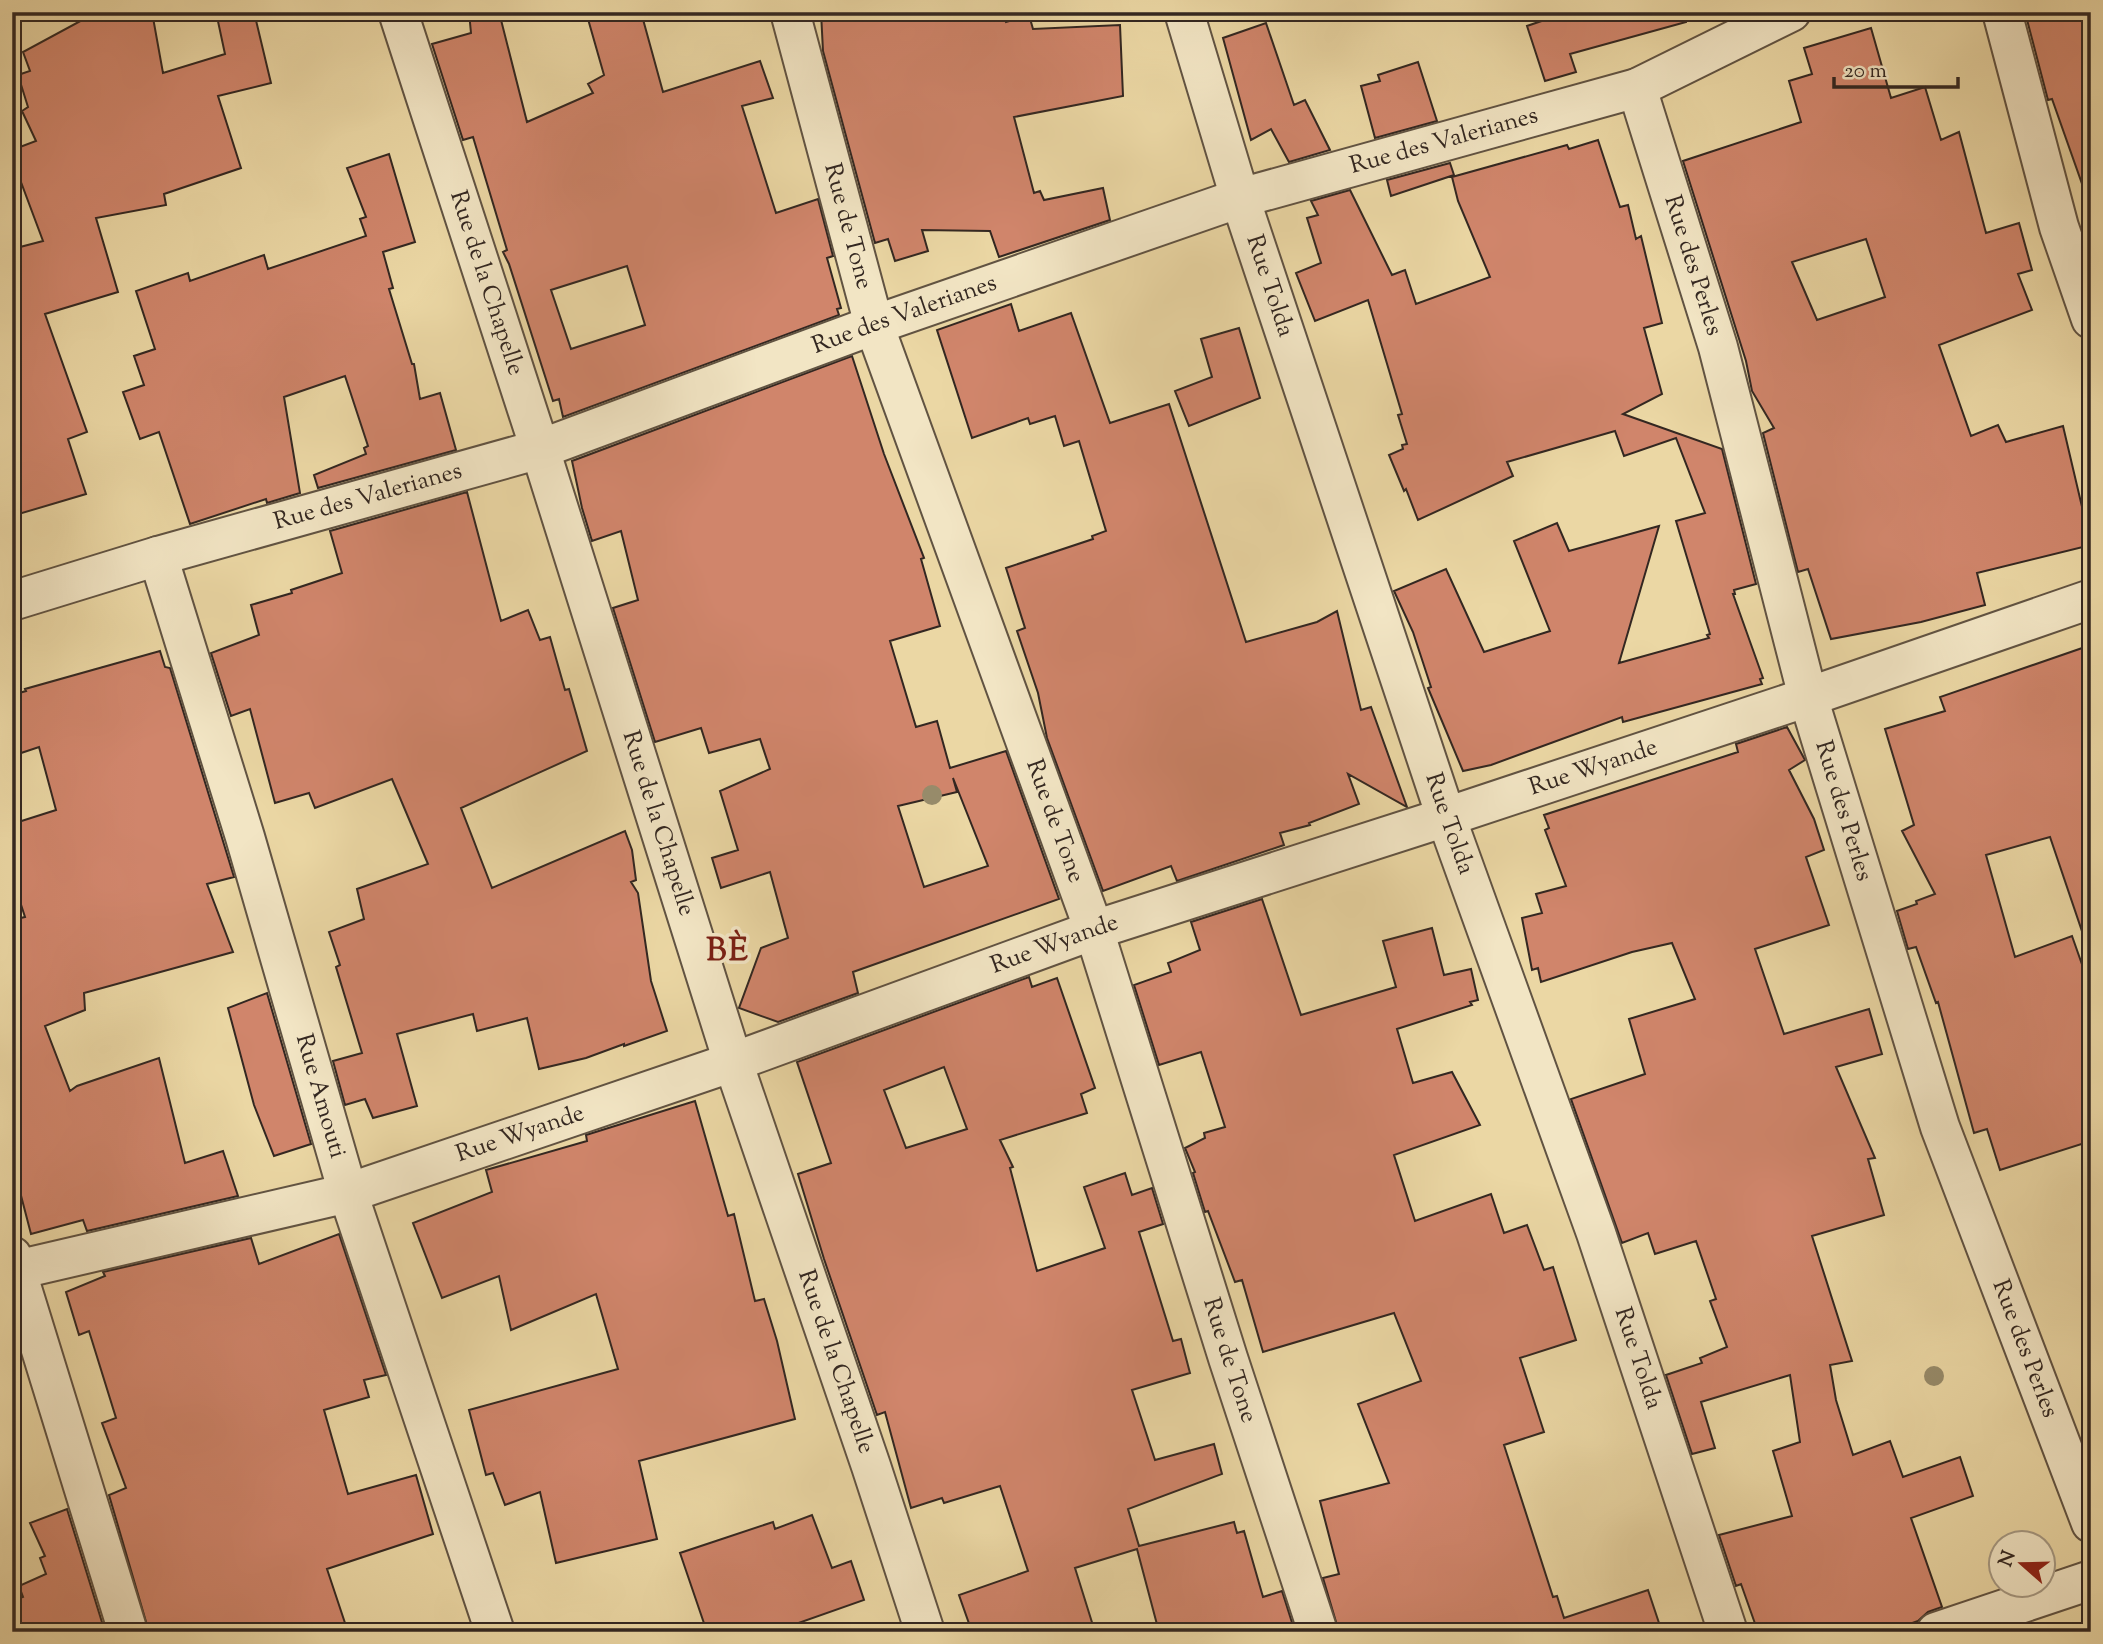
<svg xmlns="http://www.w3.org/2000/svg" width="2103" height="1644" font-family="'Sorts Mill Goudy',serif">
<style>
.building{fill:#d0856b;stroke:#332721;stroke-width:2;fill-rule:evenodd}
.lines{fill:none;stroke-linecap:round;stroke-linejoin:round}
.minor-casing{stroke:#615342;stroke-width:42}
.minor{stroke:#f2e5c4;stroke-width:38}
.tree{fill:#978b6a}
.labels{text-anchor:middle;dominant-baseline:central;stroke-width:7;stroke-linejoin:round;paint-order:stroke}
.street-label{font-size:24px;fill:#332721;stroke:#f2e5c4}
.district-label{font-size:32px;font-weight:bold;letter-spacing:2px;fill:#7a1f14;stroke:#f2e5c4}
</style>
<rect width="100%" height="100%" fill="#ebd7a4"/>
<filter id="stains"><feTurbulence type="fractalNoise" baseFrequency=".00286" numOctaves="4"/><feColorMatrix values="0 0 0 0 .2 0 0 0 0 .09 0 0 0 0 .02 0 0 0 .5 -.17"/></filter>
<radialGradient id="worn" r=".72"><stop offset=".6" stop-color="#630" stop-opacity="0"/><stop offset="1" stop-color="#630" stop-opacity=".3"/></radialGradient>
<!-- building -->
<path class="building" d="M 97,12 L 152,12 L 163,73 L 225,54 L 216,12 L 254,12 L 271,83 L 218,96 L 241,168 L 164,194 L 166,205 L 96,218 L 118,292 L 45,314 L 87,432 L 68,439 L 86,494 L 12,516 L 12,237 L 16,236 L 20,247 L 43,241 L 12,158 L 12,150 L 36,141 L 22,111 L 28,107 L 18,75 L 30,71 L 23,52 Z
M 469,12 L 499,12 L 527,122 L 593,93 L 588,84 L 604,75 L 586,12 L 641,12 L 663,92 L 760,61 L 773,98 L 742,106 L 776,213 L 818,199 L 833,256 L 827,258 L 841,308 L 837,309 L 839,315 L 563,417 L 559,399 L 553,401 L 509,264 L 503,252 L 507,250 L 473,137 L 463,140 L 432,44 L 471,33 ZM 627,266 L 645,325 L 571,349 L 551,290 Z
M 821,12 L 1002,12 L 1006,22 L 1029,15 L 1033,29 L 1120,25 L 1123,96 L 1014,117 L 1034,193 L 1040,191 L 1044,200 L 1103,188 L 1110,220 L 999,257 L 990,231 L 922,230 L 928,251 L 895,261 L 888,239 L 875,243 L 823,51 Z
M 1568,12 L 1685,12 L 1686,22 L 1570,54 L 1576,72 L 1545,81 L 1527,26 Z
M 2025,12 L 2091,12 L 2091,194 L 2086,195 L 2052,99 L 2048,100 Z
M 1266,23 L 1294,105 L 1305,100 L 1330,150 L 1289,162 L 1271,129 L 1251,140 L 1223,38 Z
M 1871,28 L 1891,98 L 1925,87 L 1941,140 L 1959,132 L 1986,233 L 2019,223 L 2032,270 L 2018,274 L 2032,310 L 1939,345 L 1971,436 L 1998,425 L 2006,442 L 2063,426 L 2091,545 L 1977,573 L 1985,605 L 1921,622 L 1831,639 L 1808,569 L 1798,572 L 1763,433 L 1774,428 L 1752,391 L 1746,361 L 1683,161 L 1801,122 L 1789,81 L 1812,74 L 1804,48 ZM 1866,239 L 1885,297 L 1817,320 L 1792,262 Z
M 1418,62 L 1437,121 L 1375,138 L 1361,86 L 1380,81 L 1378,75 Z
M 1598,140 L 1620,207 L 1628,205 L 1636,239 L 1641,236 L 1662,323 L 1644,328 L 1662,394 L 1623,414 L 1722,449 L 1756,584 L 1734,590 L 1735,594 L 1733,594 L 1763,678 L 1760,679 L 1762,684 L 1623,722 L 1622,717 L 1491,765 L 1463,771 L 1428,688 L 1431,687 L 1413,632 L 1394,591 L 1446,569 L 1484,652 L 1550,631 L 1514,541 L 1557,523 L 1569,551 L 1659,526 L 1619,663 L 1709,638 L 1707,635 L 1710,634 L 1676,521 L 1705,513 L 1676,438 L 1624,456 L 1615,431 L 1507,462 L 1513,476 L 1418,520 L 1406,489 L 1404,491 L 1389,455 L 1403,449 L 1402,445 L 1407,444 L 1398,415 L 1402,414 L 1368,300 L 1315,321 L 1296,273 L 1321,263 L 1307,218 L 1318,215 L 1311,201 L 1350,190 L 1392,275 L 1405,270 L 1416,304 L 1490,277 L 1458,201 L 1452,177 L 1567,145 L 1569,149 Z
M 389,154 L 415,242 L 383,252 L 393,288 L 389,289 L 412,364 L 414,364 L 420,399 L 440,393 L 456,450 L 318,488 L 314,475 L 366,454 L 364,448 L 368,446 L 345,376 L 284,397 L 300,493 L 267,503 L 266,499 L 190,524 L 159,432 L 140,439 L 123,392 L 144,385 L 134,356 L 155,349 L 136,291 L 188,273 L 190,281 L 264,255 L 268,269 L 366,236 L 360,219 L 366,217 L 347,168 Z
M 1450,163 L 1454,175 L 1391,196 L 1387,180 Z
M 1011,304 L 1019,331 L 1071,313 L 1110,423 L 1169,404 L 1246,642 L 1317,622 L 1337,611 L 1361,710 L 1371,707 L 1407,807 L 1348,774 L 1359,804 L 1309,823 L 1310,825 L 1280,833 L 1284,845 L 1177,881 L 1171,866 L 1103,891 L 1047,738 L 1038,693 L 1017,631 L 1025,628 L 1006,568 L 1093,539 L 1092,536 L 1106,531 L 1079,441 L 1064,446 L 1055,416 L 1030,424 L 1028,418 L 972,438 L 937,330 Z
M 1239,328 L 1260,398 L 1189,426 L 1175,391 L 1212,377 L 1201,339 Z
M 852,356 L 884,454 L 924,558 L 921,559 L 940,626 L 890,641 L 916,727 L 937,721 L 950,768 L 1006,751 L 1059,899 L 853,972 L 858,993 L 778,1022 L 739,1008 L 761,948 L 788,938 L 770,872 L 721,888 L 712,858 L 738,850 L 720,791 L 770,769 L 760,739 L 709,753 L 701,728 L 655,742 L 613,608 L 638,600 L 621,531 L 592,541 L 582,508 L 572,461 ZM 953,778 L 988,866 L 924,887 L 898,806 L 957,792 Z
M 467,492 L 501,621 L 528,610 L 540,640 L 550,637 L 565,690 L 569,689 L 587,751 L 461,808 L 492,888 L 625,831 L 632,850 L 636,880 L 631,882 L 638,893 L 651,981 L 667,1031 L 624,1046 L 624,1044 L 586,1058 L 539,1069 L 527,1018 L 477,1031 L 473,1014 L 397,1034 L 417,1106 L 373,1118 L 365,1099 L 345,1105 L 333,1061 L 362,1053 L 336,967 L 340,965 L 329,932 L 364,919 L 357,889 L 428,864 L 392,779 L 315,808 L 309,793 L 275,803 L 250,709 L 231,716 L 211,653 L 259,635 L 251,605 L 292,593 L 291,590 L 342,573 L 330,531 Z
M 2091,645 L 2091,939 L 2085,940 L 2050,837 L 1986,855 L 2015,957 L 2072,936 L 2091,990 L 2091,1141 L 2000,1170 L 1987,1129 L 1974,1133 L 1938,1002 L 1936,1003 L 1916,947 L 1908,949 L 1897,911 L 1917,904 L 1916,901 L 1935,894 L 1902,831 L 1914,825 L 1885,729 L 1945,711 L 1940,697 Z
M 160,651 L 165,667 L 170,668 L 234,877 L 207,884 L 233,952 L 84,993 L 85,1010 L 45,1026 L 70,1091 L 77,1086 L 159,1058 L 185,1163 L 223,1151 L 238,1196 L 87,1231 L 83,1220 L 31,1234 L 12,1161 L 12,920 L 25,917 L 12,877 L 12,824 L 56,810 L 39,747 L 12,756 L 12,695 L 26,691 L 25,689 Z
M 1787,727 L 1805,760 L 1789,770 L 1814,819 L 1824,850 L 1806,857 L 1829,925 L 1755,949 L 1784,1034 L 1869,1009 L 1882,1054 L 1836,1067 L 1875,1158 L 1868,1159 L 1884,1215 L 1812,1236 L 1852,1361 L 1830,1365 L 1836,1400 L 1853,1455 L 1890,1441 L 1903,1477 L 1960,1457 L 1973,1496 L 1911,1518 L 1942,1607 L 1928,1612 L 1918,1621 L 1887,1632 L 1758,1632 L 1741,1584 L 1736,1586 L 1719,1535 L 1792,1516 L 1773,1451 L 1800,1442 L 1790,1375 L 1701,1402 L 1715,1448 L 1692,1454 L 1666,1375 L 1702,1363 L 1700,1358 L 1727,1347 L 1710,1301 L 1716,1299 L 1696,1241 L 1655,1254 L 1648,1233 L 1622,1243 L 1571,1099 L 1645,1074 L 1629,1019 L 1695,999 L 1672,943 L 1632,952 L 1541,982 L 1538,968 L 1532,970 L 1522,918 L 1542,913 L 1536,894 L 1566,886 L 1545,830 L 1549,828 L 1544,815 L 1738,752 L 1736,744 Z
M 1262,899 L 1301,1015 L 1396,987 L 1383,941 L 1432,928 L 1444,975 L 1471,969 L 1478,1000 L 1470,1002 L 1472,1005 L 1397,1029 L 1413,1083 L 1452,1072 L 1480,1125 L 1394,1155 L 1415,1221 L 1491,1194 L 1504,1233 L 1527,1225 L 1544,1270 L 1553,1267 L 1576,1340 L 1520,1358 L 1544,1432 L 1504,1445 L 1553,1597 L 1557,1596 L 1564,1618 L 1648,1590 L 1662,1632 L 1339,1632 L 1323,1578 L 1339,1574 L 1320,1501 L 1389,1483 L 1358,1404 L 1421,1381 L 1394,1313 L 1263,1352 L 1242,1280 L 1235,1282 L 1208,1211 L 1205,1212 L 1193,1173 L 1195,1172 L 1185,1148 L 1205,1138 L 1204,1133 L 1225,1127 L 1201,1052 L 1159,1065 L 1134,985 L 1171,972 L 1168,963 L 1200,950 L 1191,922 Z
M 1029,977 L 1032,987 L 1057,978 L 1095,1088 L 1081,1094 L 1087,1113 L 1000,1140 L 1013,1167 L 1010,1168 L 1037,1271 L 1105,1248 L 1084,1187 L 1125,1173 L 1132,1195 L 1152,1188 L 1163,1224 L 1139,1232 L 1173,1341 L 1181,1339 L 1190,1373 L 1132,1390 L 1155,1460 L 1214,1444 L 1222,1474 L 1128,1509 L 1139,1546 L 1234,1522 L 1237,1533 L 1244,1531 L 1263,1597 L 1282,1591 L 1295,1632 L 1159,1632 L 1137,1549 L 1075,1568 L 1095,1632 L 972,1632 L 959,1595 L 1028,1571 L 1000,1486 L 944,1503 L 942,1498 L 911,1508 L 885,1412 L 877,1415 L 824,1259 L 798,1174 L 831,1163 L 797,1062 ZM 944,1067 L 967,1129 L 906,1148 L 884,1090 Z
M 267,993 L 311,1144 L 274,1156 L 254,1105 L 228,1008 Z
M 695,1101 L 728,1216 L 734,1214 L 755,1301 L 764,1299 L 777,1341 L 795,1419 L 639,1461 L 657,1539 L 556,1563 L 540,1492 L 505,1505 L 493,1473 L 486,1475 L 469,1410 L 618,1369 L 596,1294 L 511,1330 L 499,1276 L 442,1298 L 413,1223 L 492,1192 L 486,1170 L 587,1141 L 586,1135 Z
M 339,1234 L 386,1375 L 364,1380 L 369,1397 L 324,1410 L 348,1494 L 416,1475 L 433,1534 L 327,1569 L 348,1632 L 149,1632 L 109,1495 L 126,1488 L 102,1423 L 116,1418 L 89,1331 L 79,1335 L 66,1292 L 105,1276 L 103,1272 L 251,1238 L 259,1264 Z
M 67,1509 L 105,1632 L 12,1632 L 12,1601 L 23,1597 L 19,1586 L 46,1574 L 40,1558 L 45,1556 L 30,1523 Z
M 812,1515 L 832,1568 L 851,1561 L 864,1600 L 773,1632 L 707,1632 L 680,1553 L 773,1522 L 775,1529 Z"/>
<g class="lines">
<defs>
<g id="minor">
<path id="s1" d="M 398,12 L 540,449 L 733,1062 L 871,1466 L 925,1632"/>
<path id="s2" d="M 790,12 L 874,325 L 1094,930 L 1228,1358 L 1318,1632"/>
<path id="s3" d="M 1184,12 L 1240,198 L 1446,817 L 1596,1233 L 1728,1632"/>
<path d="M 2002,12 L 2059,227 L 2091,319"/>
<path id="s4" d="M 1637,88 L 1718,347 L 1808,697 L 1940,1127 L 2091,1523"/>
<path id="s5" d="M 158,556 L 245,837 L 348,1193 L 495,1632"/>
<path id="s6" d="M 12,601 L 158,556 L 540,449 L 874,325 L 1240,198 L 1637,88 L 1791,12"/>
<path d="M 12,1256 L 128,1632"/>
<path id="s7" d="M 12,1271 L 348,1193 L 733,1062 L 1094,930 L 1446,817 L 1808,697 L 2091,599"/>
<path d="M 1936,1632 L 2091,1580"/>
</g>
</defs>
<!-- minor casing -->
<use href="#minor" class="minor-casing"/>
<!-- minor -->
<use href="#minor" class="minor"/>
</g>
<!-- trees -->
<g class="tree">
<circle cx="932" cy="795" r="10"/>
<circle cx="1934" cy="1376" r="10"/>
</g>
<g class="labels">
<!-- street labels -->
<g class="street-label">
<text stroke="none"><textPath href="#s6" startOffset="1505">Rue des Valerianes</textPath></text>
<text stroke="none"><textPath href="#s2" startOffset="222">Rue de Tone</textPath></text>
<text stroke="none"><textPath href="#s4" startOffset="186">Rue des Perles</textPath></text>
<text stroke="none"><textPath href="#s1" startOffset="285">Rue de la Chapelle</textPath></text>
<text stroke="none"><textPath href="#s3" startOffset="287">Rue Tolda</textPath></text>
<text stroke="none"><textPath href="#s6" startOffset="938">Rue des Valerianes</textPath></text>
<text stroke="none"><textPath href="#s6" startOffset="371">Rue des Valerianes</textPath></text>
<text stroke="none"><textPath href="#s7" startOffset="1661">Rue Wyande</textPath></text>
<text stroke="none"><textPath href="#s4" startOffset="752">Rue des Perles</textPath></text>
<text stroke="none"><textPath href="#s2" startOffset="852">Rue de Tone</textPath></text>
<text stroke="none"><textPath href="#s1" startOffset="852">Rue de la Chapelle</textPath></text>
<text stroke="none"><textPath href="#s3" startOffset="854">Rue Tolda</textPath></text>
<text stroke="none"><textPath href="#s7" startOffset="1094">Rue Wyande</textPath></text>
<text stroke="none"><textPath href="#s5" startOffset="564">Rue Amouti</textPath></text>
<text stroke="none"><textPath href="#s7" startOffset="527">Rue Wyande</textPath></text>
<text stroke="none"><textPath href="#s4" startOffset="1320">Rue des Perles</textPath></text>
<text stroke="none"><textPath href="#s3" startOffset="1421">Rue Tolda</textPath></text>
<text stroke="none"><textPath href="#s2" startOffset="1419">Rue de Tone</textPath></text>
<text stroke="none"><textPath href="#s1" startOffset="1419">Rue de la Chapelle</textPath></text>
</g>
<!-- district labels -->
<g class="district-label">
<text x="728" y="952">BÈ</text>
</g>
</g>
<!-- margin -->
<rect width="2103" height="1644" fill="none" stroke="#ebd7a4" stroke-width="42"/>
<rect x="14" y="14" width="2075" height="1616" fill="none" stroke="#332721" stroke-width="3.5"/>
<rect x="21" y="21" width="2061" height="1602" fill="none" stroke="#332721" stroke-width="2"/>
<!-- north arrow -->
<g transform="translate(2022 1564) rotate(290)"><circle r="33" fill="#f2e5c4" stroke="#a69983" stroke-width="2"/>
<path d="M0-5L12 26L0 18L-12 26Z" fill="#8f2418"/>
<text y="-10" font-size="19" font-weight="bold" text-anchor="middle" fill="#332721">N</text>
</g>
<!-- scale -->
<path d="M1834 77v10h124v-10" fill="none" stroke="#332721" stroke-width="3.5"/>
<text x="1844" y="77" font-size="21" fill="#332721" stroke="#f2e5c4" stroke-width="5" paint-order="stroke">20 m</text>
<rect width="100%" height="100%" filter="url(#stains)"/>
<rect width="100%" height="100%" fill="url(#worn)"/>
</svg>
